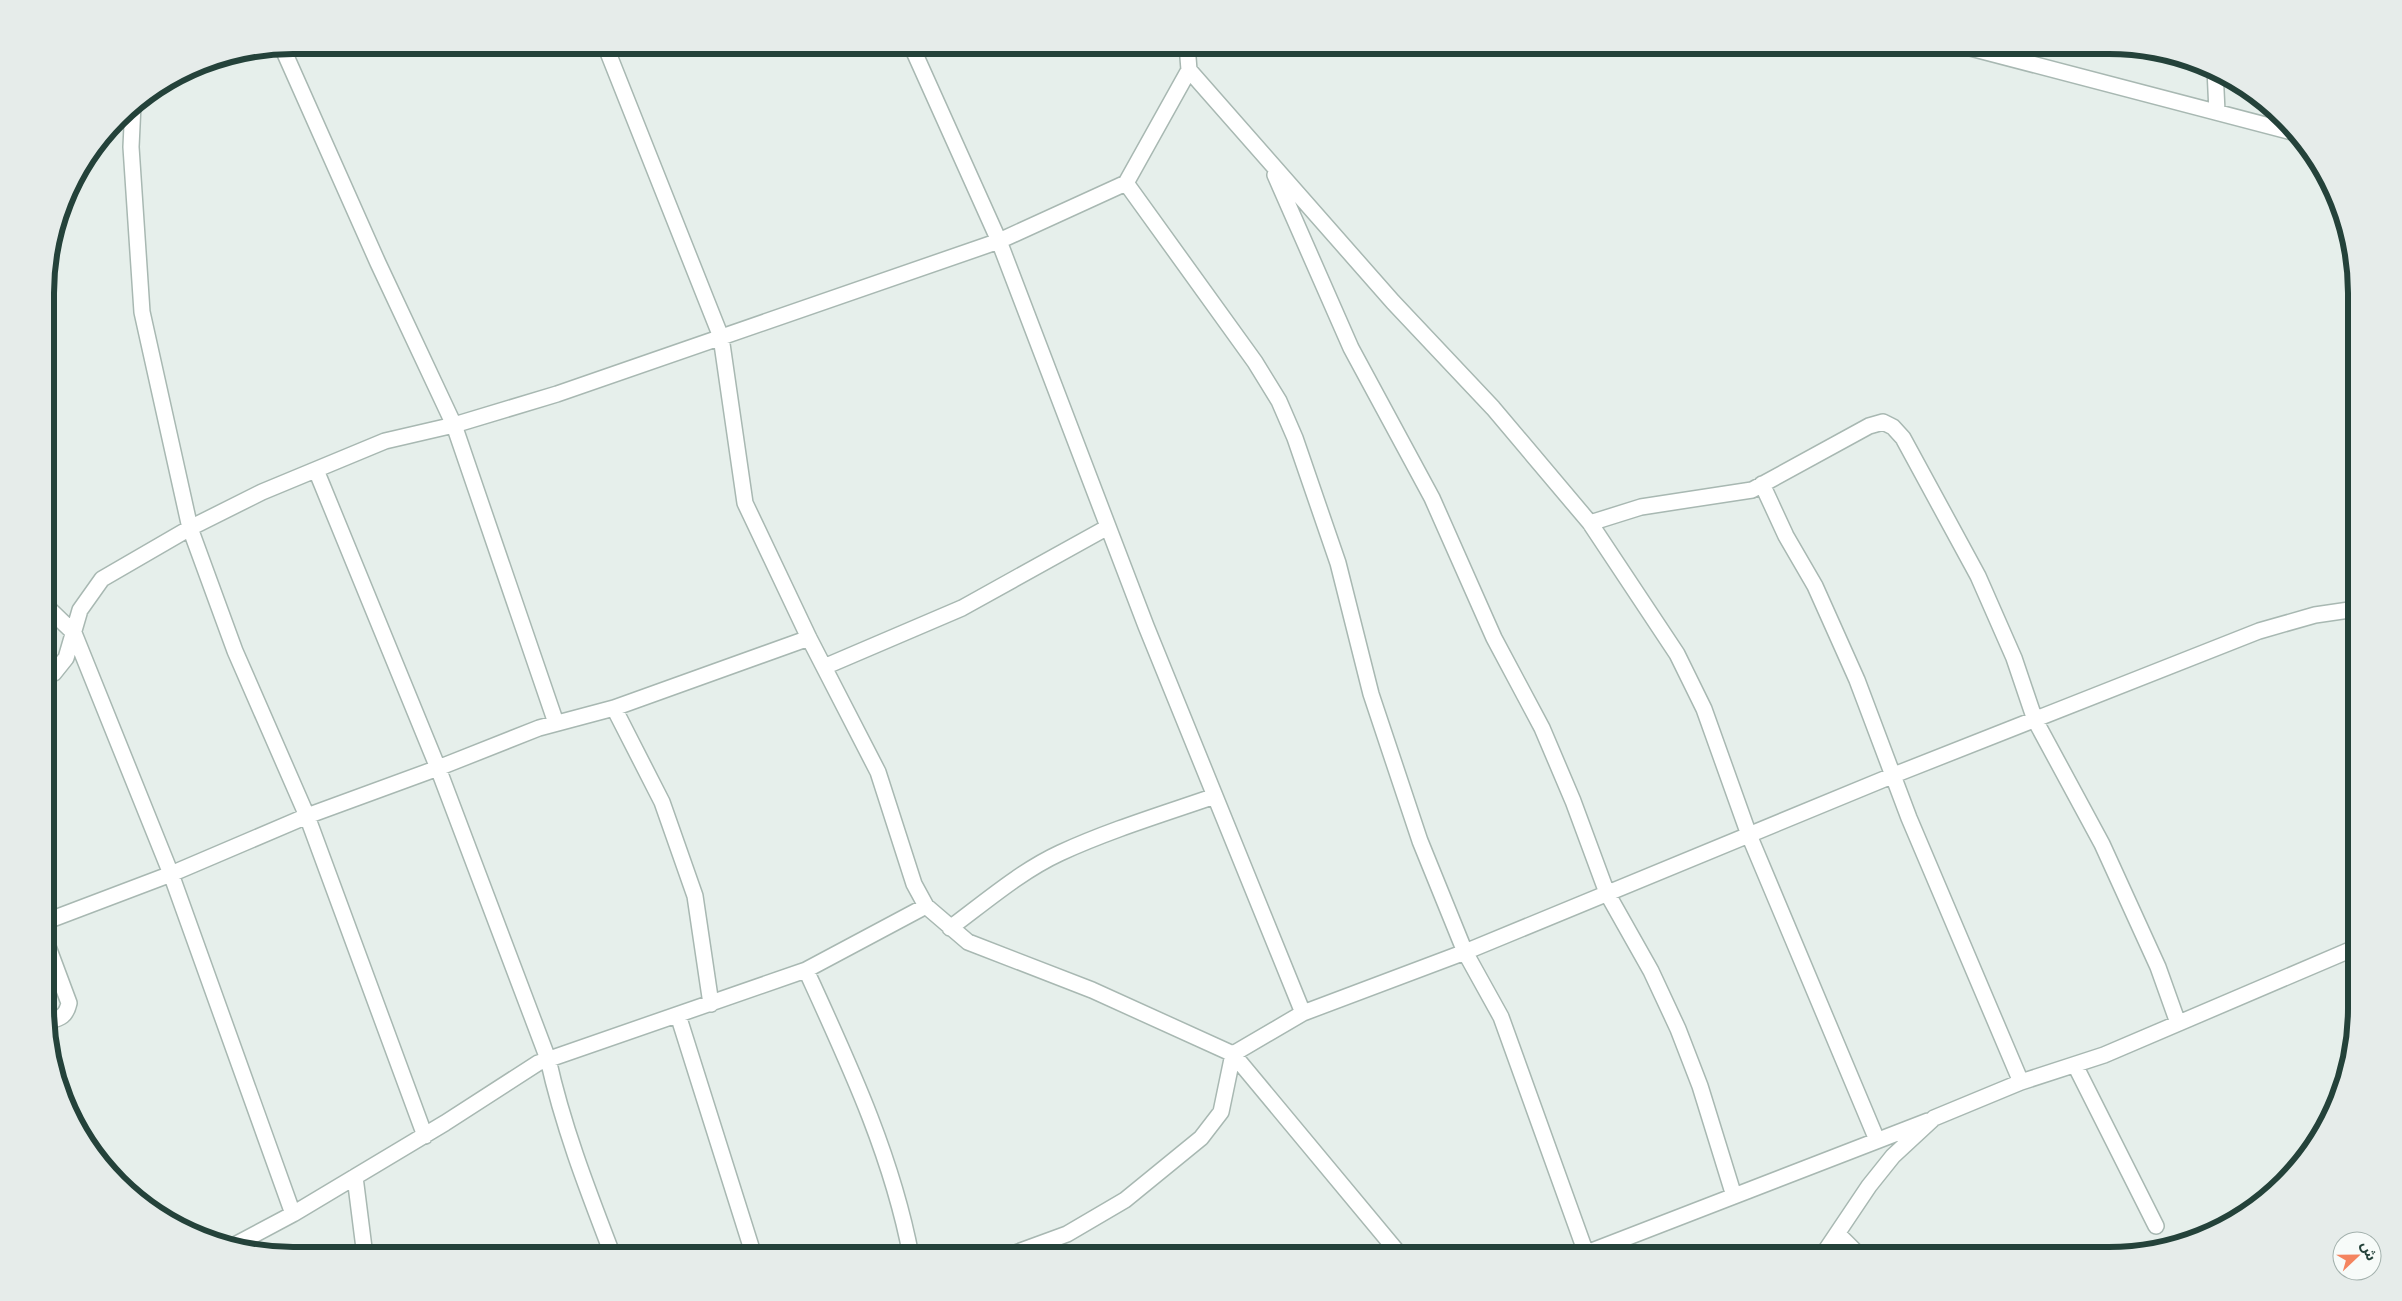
<svg xmlns="http://www.w3.org/2000/svg" width="2402" height="1301" font-family="Mulish,'Noto Sans Arabic',sans-serif">
<style>
.lines{fill:none;stroke-linecap:round;stroke-linejoin:round}
.minor-casing{stroke:#a8b8b2;stroke-width:18}
.minor{stroke:#fff;stroke-width:15}
.rim{fill:none;stroke:#24423a;stroke-width:6}
</style>
<rect width="100%" height="100%" fill="#e6efeb"/>
<g class="lines">
<defs>
<path id="minor" d="M 605,45 L 721,337 L 745,503 L 809,638 L 878,772 L 914,884 L 926,906 L 968,942 L 1092,990 L 1233,1054 L 1401,1256
M 911,45 L 999,241 L 1146,626 L 1303,1013
M 1959,45 L 2296,133
M 282,47 L 378,263 L 454,425 L 556,723
M 2215,69 L 2217,112
M 1189,70 L 1393,302 L 1493,408 L 1590,523 L 1677,654 L 1704,709 L 1749,835 L 1877,1140
M 133,104 L 131,147 L 142,312 L 190,528 L 235,651 L 307,816 L 425,1136
M 1275,175 L 1351,348 L 1432,498 L 1494,638 L 1542,728 L 1573,801 L 1607,893 L 1651,971 L 1678,1029 L 1700,1086 L 1734,1196
M 1126,183 L 1255,362 L 1279,401 L 1295,438 L 1338,563 L 1371,694 L 1420,841 L 1465,952 L 1501,1017 L 1586,1253
M 316,470 L 438,768 L 548,1059 C 563,1127 588,1191 613,1256
M 1762,484 L 1786,536 L 1815,586 L 1857,680 L 1909,818 L 2021,1082
M 1590,523 L 1641,507 L 1752,490 L 1869,426 L 1883,422 L 1893,427 L 1903,438 L 1978,576 L 2014,658 L 2035,720 L 2102,844 L 2158,967 L 2178,1023
M 46,606 L 74,633 L 171,874 L 293,1214
M 824,667 L 962,608 L 1108,527
M 46,677 L 54,673 L 66,658 L 80,610 L 102,579 L 190,528 L 262,492 L 385,441 L 454,425 L 557,394 L 999,241 L 1126,183 L 1189,70 L 1187,45
M 614,708 L 662,802 L 695,896 L 711,1004
M 47,921 L 171,874 L 307,816 L 438,768 L 539,728 L 614,708 L 809,638
M 950,928 C 985,902 1021,871 1060,853 C 1110,830 1163,814 1215,796
M 47,944 L 69,1003 C 66,1017 60,1018 47,1022
M 806,970 C 848,1062 892,1155 911,1256
M 678,1015 L 754,1256
M 2075,1065 L 2156,1226
M 355,1177 L 365,1256
M 1838,1234 L 1860,1256
M 229,1248 L 293,1214 L 445,1123 L 538,1063 L 806,970 L 926,906
M 1007,1256 L 1067,1234 L 1125,1200 L 1201,1138 L 1221,1112 L 1233,1054 L 1303,1013 L 1465,952 L 1894,775 L 2259,631 L 2315,615 L 2356,609
M 1579,1256 L 1928,1121
M 1822,1256 L 1869,1186 L 1893,1156 L 1934,1118 L 2021,1082 L 2104,1055 L 2357,947"/>
</defs>
<!-- minor casing -->
<use href="#minor" class="minor-casing"/>
<!-- minor -->
<use href="#minor" class="minor"/>
</g>
<!-- crop -->
<path d="M0 0H2402V1301H0ZM293 54H2109A239 239 0 0 1 2348 293V1008A239 239 0 0 1 2109 1247H293A239 239 0 0 1 54 1008V293A239 239 0 0 1 293 54Z" fill="#e6ecea" fill-rule="evenodd"/>
<path class="rim" d="M293 54H2109A239 239 0 0 1 2348 293V1008A239 239 0 0 1 2109 1247H293A239 239 0 0 1 54 1008V293A239 239 0 0 1 293 54Z"/>
<!-- north arrow -->
<g transform="translate(2357 1256) rotate(68)"><circle r="24" fill="#f7fbf9" stroke="#a3b1ad"/>
<path d="M0-4L9 19L0 12L-9 19Z" fill="#f4845f"/>
<text y="-8" font-size="14" font-weight="bold" text-anchor="middle" fill="#24423a">ش</text>
</g>
</svg>
